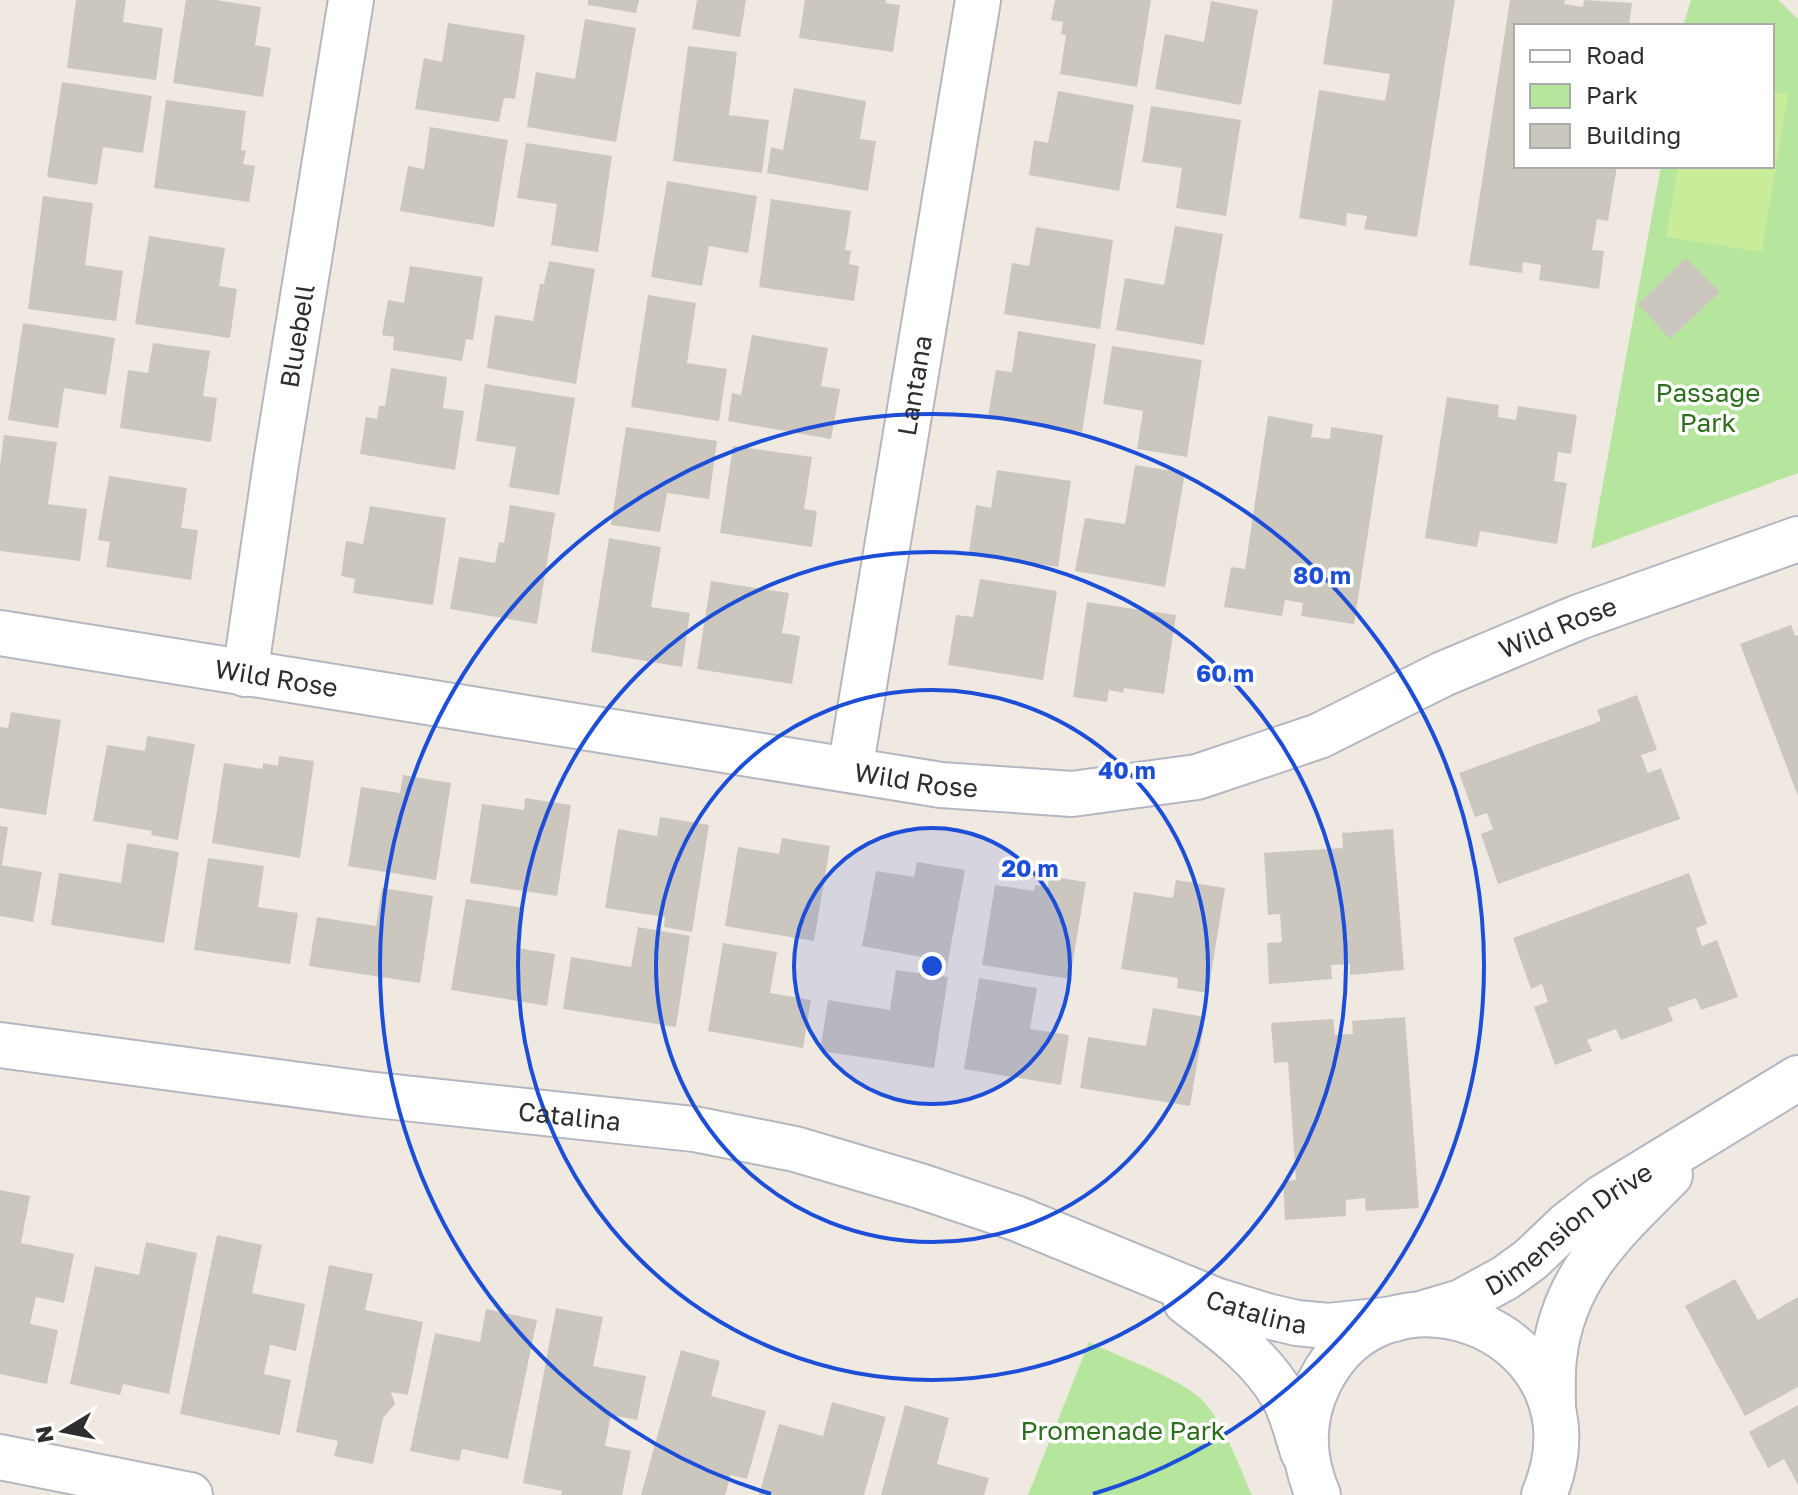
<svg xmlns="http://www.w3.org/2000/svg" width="1798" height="1495" font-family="'Golos Text',sans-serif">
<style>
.green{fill:#b6e59e}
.pitch{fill:#c9ec9a}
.building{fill:#cbc7bf}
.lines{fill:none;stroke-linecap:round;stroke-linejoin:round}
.minor-casing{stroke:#b4b7c1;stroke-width:48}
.tertiary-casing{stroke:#b4b7c1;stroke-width:48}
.minor{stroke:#fff;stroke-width:44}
.tertiary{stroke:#fff;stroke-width:44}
.ring{fill:none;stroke:#1d4ed8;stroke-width:4}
.labels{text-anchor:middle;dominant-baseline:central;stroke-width:7;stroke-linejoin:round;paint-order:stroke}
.street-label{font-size:26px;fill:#2e2e2e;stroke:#fff}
.park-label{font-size:26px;fill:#2c6e1b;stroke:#fff}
.centre{fill:#1d4ed8;stroke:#fff;stroke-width:4}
.ring-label{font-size:24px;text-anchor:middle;font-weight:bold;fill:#1d4ed8;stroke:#fff;stroke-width:7;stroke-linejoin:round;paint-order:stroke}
</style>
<rect width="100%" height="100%" fill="#efe9e1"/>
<!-- green -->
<path class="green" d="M 1691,0 L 1778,0 L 1798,19 L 1798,473 L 1591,549 L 1661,166 L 1772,166 L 1772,26 L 1683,26 Z
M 1089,1342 C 1117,1356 1185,1380 1204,1402 C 1226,1428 1238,1464 1252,1495 L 1028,1495 Z"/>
<!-- pitch -->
<path class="pitch" d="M 1772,92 L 1788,94 L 1762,252 L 1666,237 L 1678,166 L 1772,166 Z"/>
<!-- building -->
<path class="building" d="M 76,0 L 126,0 L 123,22 L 163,28 L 156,80 L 67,68 Z
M 186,0 L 216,0 L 261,7 L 255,45 L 271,48 L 263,97 L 173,83 Z
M 588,0 L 639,0 L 636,13 L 588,5 Z
M 697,0 L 746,0 L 740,37 L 692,29 Z
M 805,0 L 886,0 L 885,3 L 900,5 L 893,52 L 799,38 Z
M 1055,0 L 1151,0 L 1137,87 L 1060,74 L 1066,35 L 1061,34 L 1063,22 L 1051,20 Z
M 1333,0 L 1455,0 L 1417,237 L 1364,229 L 1367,216 L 1347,213 L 1346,226 L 1299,218 L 1319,90 L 1385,101 L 1390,74 L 1323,64 Z
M 1510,0 L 1565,0 L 1564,4 L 1583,7 L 1584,0 L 1632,3 L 1629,26 L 1516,26 L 1516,166 L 1617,166 L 1608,221 L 1597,219 L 1592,250 L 1604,251 L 1599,289 L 1539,280 L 1541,265 L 1523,262 L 1522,273 L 1469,265 Z
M 1211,1 L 1258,10 L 1241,105 L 1155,89 L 1165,34 L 1204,42 Z
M 585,19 L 636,28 L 616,142 L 527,127 L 536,72 L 575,79 Z
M 448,23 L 525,35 L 515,99 L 504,98 L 499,122 L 415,109 L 424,58 L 442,62 Z
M 688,46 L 737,52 L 729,115 L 769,120 L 762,173 L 673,161 Z
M 62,82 L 152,96 L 143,153 L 103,147 L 97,185 L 47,177 Z
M 794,88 L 866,101 L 860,139 L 876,141 L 868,191 L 767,173 L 771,147 L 783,150 Z
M 1058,91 L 1134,105 L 1119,191 L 1029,175 L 1034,140 L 1048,143 Z
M 166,100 L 246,111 L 241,150 L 246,151 L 243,164 L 255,166 L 249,202 L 154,188 Z
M 1151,106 L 1241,120 L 1226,216 L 1176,208 L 1182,168 L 1142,162 Z
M 430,127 L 508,140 L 494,227 L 400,211 L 408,166 L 424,169 Z
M 526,143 L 612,156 L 598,252 L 551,245 L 557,204 L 517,198 Z
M 667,181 L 757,196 L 748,253 L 709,246 L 702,286 L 651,277 Z
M 43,196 L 93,203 L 85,265 L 123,271 L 116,321 L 28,309 Z
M 771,199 L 851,211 L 845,250 L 851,251 L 849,264 L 859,266 L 854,301 L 759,287 Z
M 1175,226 L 1223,234 L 1204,345 L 1116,330 L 1125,278 L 1164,285 Z
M 1036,227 L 1113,240 L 1100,329 L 1004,314 L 1012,263 L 1029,266 Z
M 149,236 L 225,248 L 219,286 L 237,289 L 230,338 L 135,324 Z
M 1686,258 L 1720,292 L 1670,339 L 1638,304 Z
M 549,261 L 595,269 L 576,384 L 487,368 L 495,315 L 533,321 L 540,284 L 544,284 Z
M 410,266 L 483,277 L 473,340 L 466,339 L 462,361 L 393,350 L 394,337 L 382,335 L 388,300 L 404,303 Z
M 648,295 L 696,303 L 687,363 L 727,369 L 719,421 L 631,407 Z
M 23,323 L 115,338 L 106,395 L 64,388 L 58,428 L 8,420 Z
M 1018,331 L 1096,344 L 1082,432 L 988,416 L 996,370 L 1012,372 Z
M 752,335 L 828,348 L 821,386 L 840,389 L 831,439 L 728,421 L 732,393 L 741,395 Z
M 153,343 L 210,351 L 203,396 L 217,398 L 211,442 L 120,428 L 128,370 L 148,373 Z
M 1112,346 L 1202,360 L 1187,457 L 1137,449 L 1143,411 L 1103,404 Z
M 391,368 L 447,377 L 443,408 L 464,411 L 455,470 L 360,454 L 366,417 L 377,419 L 379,406 L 385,406 Z
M 485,384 L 575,398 L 559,495 L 509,487 L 516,447 L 476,441 Z
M 1447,397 L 1499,405 L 1498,417 L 1516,420 L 1518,406 L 1577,415 L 1571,454 L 1558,452 L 1554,481 L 1567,483 L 1557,544 L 1480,531 L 1477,547 L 1425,538 Z
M 1268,416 L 1313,424 L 1311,437 L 1330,439 L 1331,427 L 1383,435 L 1354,624 L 1301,616 L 1303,603 L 1285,600 L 1282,616 L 1224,607 L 1231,567 L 1245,569 Z
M 626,427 L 717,441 L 709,499 L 667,493 L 660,532 L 611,525 Z
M 4,435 L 57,442 L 48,504 L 87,509 L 80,561 L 0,551 L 0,465 Z
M 733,446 L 812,457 L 804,509 L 817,511 L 812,547 L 720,533 Z
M 1135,465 L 1185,473 L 1165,587 L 1075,571 L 1085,518 L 1125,524 Z
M 997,470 L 1071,481 L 1058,567 L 969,552 L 976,505 L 991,508 Z
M 109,476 L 187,488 L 181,528 L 198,530 L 191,580 L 106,567 L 110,542 L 98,540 Z
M 510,505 L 555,513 L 537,624 L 450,609 L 459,557 L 495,563 L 499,542 L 504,543 Z
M 370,506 L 446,518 L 433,605 L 353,593 L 355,579 L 341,576 L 346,541 L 363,544 Z
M 609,538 L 661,547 L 651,607 L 690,613 L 682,667 L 591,652 Z
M 980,579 L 1057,591 L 1043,680 L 948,665 L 956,615 L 973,617 Z
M 711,581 L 789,593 L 782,633 L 800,636 L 792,684 L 697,669 Z
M 1087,602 L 1176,615 L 1164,694 L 1124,688 L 1123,693 L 1109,690 L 1107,702 L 1073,697 Z
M 1791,625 L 1795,636 L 1798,635 L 1798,796 L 1740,644 Z
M 1637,695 L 1657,750 L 1641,755 L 1648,773 L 1661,768 L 1680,819 L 1498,884 L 1481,834 L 1493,829 L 1487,813 L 1475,817 L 1459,773 L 1601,721 L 1597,710 Z
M 11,712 L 61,720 L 46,815 L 0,808 L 0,727 L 8,728 Z
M 147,736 L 195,744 L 178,840 L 151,835 L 152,831 L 93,821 L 107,745 L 145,751 Z
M 279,756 L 314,761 L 300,858 L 212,843 L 224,763 L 263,769 L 263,763 L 278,766 Z
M 403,775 L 451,783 L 436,880 L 348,866 L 361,787 L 400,793 Z
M 525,798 L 571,805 L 557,896 L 470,883 L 482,804 L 524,810 Z
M 660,817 L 709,825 L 692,932 L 664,927 L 665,917 L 605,908 L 618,829 L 657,836 Z
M 0,826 L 8,827 L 2,865 L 0,865 Z
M 1393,829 L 1404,970 L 1350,975 L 1350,964 L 1331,965 L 1332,979 L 1269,984 L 1267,943 L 1282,942 L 1280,914 L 1268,915 L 1264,853 L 1343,848 L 1342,833 Z
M 782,838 L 830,846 L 814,941 L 725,926 L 738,847 L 779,854 Z
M 127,843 L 179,852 L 164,943 L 51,925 L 59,873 L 121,883 Z
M 208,858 L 264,866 L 258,907 L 298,913 L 290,964 L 194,950 Z
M 917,862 L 965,870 L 946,972 L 920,967 L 922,957 L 862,946 L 876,871 L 914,877 Z
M 0,865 L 42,872 L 33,922 L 0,916 Z
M 1689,873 L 1707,924 L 1696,928 L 1702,946 L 1717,940 L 1738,997 L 1701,1010 L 1696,998 L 1668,1008 L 1673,1021 L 1621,1040 L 1616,1029 L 1587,1040 L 1592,1051 L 1555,1065 L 1534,1007 L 1548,1002 L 1542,984 L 1531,989 L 1513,938 Z
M 1049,876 L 1086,882 L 1070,979 L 982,965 L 995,885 L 1034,891 L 1035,885 L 1048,887 Z
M 1176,880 L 1225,888 L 1208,993 L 1177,988 L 1178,978 L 1121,969 L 1134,892 L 1173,898 Z
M 382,888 L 433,896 L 420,983 L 309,966 L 317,917 L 376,926 Z
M 466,899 L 524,908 L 517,948 L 555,954 L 547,1006 L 451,990 Z
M 638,927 L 690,936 L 676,1027 L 563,1009 L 571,957 L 631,967 Z
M 723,943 L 777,952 L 770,993 L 811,1000 L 803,1048 L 708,1031 Z
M 896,970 L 948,977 L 934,1068 L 820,1051 L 828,1000 L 890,1010 Z
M 979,978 L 1037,988 L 1030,1029 L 1069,1035 L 1061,1085 L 964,1069 Z
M 1153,1008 L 1205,1017 L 1190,1106 L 1080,1088 L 1088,1037 L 1146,1046 Z
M 1405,1017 L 1419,1208 L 1366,1211 L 1365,1198 L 1346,1200 L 1346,1216 L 1285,1220 L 1283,1181 L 1296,1180 L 1288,1062 L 1274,1063 L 1271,1023 L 1333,1019 L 1335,1035 L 1353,1034 L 1352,1021 Z
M 0,1190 L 30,1196 L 21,1243 L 74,1254 L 64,1303 L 36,1297 L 30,1324 L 58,1330 L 47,1384 L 0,1374 Z
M 217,1235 L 262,1245 L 252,1293 L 305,1304 L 296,1351 L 270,1345 L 264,1374 L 291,1380 L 280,1435 L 180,1414 Z
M 146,1242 L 197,1253 L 169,1394 L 123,1384 L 120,1395 L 70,1384 L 95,1266 L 139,1275 Z
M 329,1265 L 373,1274 L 365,1310 L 423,1322 L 408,1395 L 391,1392 L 395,1404 L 383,1418 L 373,1464 L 334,1456 L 338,1441 L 296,1432 Z
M 1735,1279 L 1758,1320 L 1798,1297 L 1798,1387 L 1745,1416 L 1685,1306 Z
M 556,1308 L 603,1317 L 593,1366 L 646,1376 L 637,1420 L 611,1415 L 605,1446 L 631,1451 L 622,1495 L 561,1495 L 562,1491 L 523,1483 Z
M 486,1309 L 537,1320 L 508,1459 L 462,1449 L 459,1461 L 410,1451 L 435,1333 L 480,1342 Z
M 681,1350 L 720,1361 L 711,1396 L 766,1411 L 747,1479 L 731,1475 L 725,1495 L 641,1495 Z
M 832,1402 L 886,1417 L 864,1495 L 759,1495 L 779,1424 L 823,1436 Z
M 905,1405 L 949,1418 L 937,1464 L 989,1478 L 984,1495 L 881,1495 Z
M 1798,1405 L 1798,1485 L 1784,1459 L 1768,1468 L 1749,1432 Z"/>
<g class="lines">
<defs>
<g id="minor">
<path id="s1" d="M 0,633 L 941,785 L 1072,794 L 1197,777 L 1319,736 L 1443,674 L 1579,617 L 1798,539"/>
<path id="s2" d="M 245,674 L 276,463 L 351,0"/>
<path id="s3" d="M 850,770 L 978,0"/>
<path d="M 0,1457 L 190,1495"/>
</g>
<g id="tertiary">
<path id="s4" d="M 0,1045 L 367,1094 L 694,1129 L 795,1149 L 920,1186 L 1018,1219 L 1215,1300 L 1267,1316 L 1297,1323 L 1328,1326 L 1395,1319"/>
<path d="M 1186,1302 C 1222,1329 1262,1358 1284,1398 C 1293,1415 1297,1434 1303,1452"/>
<path id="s5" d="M 1427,1312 L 1461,1302 L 1505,1278 L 1530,1260 L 1568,1224 L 1603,1197 L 1798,1078"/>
<path d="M 1553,1408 C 1553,1391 1552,1374 1554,1358 C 1563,1276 1615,1230 1670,1175"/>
<path d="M 1318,1495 C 1302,1458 1301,1420 1319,1383 C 1387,1243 1611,1335 1544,1495"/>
</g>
</defs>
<!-- minor casing -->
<use href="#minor" class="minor-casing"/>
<!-- tertiary casing -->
<use href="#tertiary" class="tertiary-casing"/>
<!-- minor -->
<use href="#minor" class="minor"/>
<!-- tertiary -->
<use href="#tertiary" class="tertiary"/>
</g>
<!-- distance rings -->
<circle cx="932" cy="966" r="138" fill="#1d4ed8" fill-opacity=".12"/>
<g class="ring">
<circle cx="932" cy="966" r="138"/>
<circle cx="932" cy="966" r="276"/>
<circle cx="932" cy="966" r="414"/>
<path d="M771 1494A552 552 0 1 1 1093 1494"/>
</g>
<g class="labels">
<!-- street labels -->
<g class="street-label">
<text stroke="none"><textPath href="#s2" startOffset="342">Bluebell</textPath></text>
<text stroke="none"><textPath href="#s3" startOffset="390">Lantana</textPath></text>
<text stroke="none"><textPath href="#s1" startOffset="1602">Wild Rose</textPath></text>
<text stroke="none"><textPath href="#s1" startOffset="280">Wild Rose</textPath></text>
<text stroke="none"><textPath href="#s1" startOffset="928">Wild Rose</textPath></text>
<text stroke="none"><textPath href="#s4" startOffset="574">Catalina</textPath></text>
<text stroke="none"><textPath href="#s5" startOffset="166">Dimension Drive</textPath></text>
<text stroke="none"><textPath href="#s4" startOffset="1292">Catalina</textPath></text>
</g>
<!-- park labels -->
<g class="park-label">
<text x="1708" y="392">Passage<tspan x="1708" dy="30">Park</tspan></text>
<text x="1123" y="1430">Promenade Park</text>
</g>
</g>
<circle cx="932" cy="966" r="12" class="centre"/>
<g class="ring-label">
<text x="1322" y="584">80 m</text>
<text x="1225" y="682">60 m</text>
<text x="1127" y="779">40 m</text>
<text x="1030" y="877">20 m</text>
</g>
<!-- legend -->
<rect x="1514" y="24" width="260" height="144" fill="#ffffff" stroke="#ababab" stroke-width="2"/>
<rect x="1530" y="50" width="40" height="12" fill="#ffffff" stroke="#ababab" stroke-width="2"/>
<text x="1586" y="64" font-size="24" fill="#2e2e2e">Road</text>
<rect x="1530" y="84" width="40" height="24" fill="#b6e59e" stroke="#ababab" stroke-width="2"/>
<text x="1586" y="104" font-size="24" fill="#2e2e2e">Park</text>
<rect x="1530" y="124" width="40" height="24" fill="#cbc7bf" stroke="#ababab" stroke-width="2"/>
<text x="1586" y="144" font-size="24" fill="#2e2e2e">Building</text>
<!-- north arrow -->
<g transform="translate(64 1431) rotate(260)" stroke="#ffffff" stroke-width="6" paint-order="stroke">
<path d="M0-6L14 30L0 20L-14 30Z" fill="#2e2e2e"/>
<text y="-12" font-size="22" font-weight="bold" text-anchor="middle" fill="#2e2e2e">N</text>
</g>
</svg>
